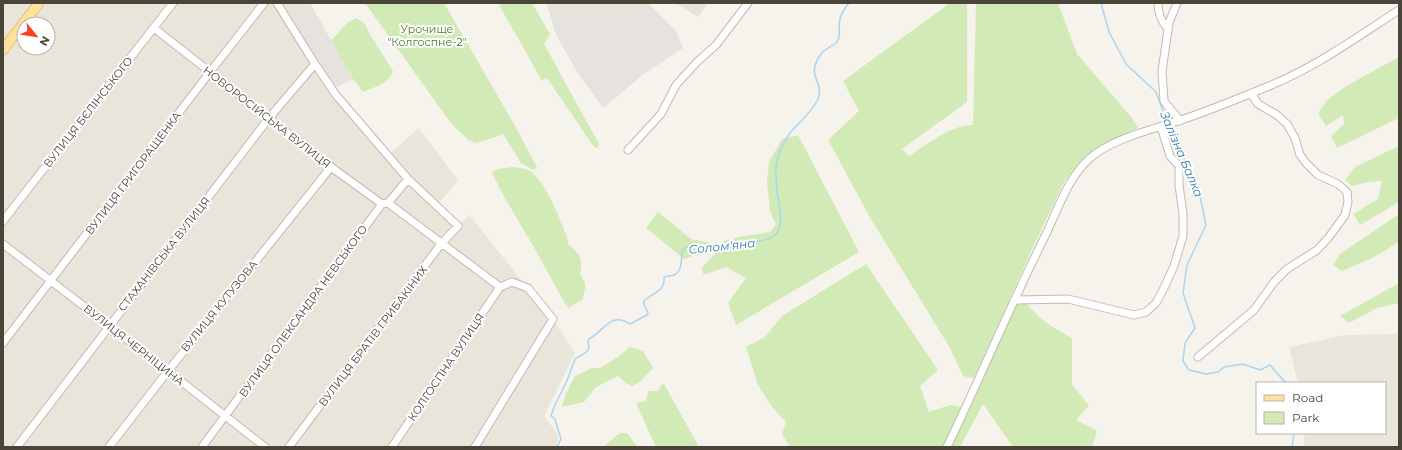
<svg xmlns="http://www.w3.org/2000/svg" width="1402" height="450" font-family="Montserrat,sans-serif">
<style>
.residential{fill:#eae5da}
.industrial{fill:#e6e2dd}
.green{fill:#d2eab5}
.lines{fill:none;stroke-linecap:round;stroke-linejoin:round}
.stream{stroke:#a9d4f2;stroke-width:1.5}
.minor-casing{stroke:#c2bbae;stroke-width:9}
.major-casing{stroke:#e6c16a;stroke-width:11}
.minor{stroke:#fff;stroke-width:7}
.major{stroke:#ffe39c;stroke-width:9}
.labels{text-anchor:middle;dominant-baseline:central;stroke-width:4;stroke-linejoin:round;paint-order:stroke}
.park-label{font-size:11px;fill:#4a7f2a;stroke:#fff}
.street-label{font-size:11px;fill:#4b4439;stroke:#fff}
.water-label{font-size:12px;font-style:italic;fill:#2e7ab2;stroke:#fff}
</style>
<rect width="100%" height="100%" fill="#f6f3ec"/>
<!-- residential -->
<path class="residential" d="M 3,3 L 33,3 L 3,43 Z
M 46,3 L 273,3 L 319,77 L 389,154 L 419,128 L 458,181 L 439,203 L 460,224 L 469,215 L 557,325 L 575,353 L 544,416 L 559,436 L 556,447 L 3,447 L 3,56 L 24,30 L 24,48 L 48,48 L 48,24 L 29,24 Z
M 1399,330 L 1399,447 L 1303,447 L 1305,433 L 1385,433 L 1385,383 L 1298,383 L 1289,347 L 1346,335 L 1395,334 Z"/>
<!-- industrial -->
<path class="industrial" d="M 283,3 L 310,3 L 353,79 L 335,88 Z
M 545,3 L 648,3 L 676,31 L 683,48 L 644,74 L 603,108 L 576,70 L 556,35 L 548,8 Z
M 675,3 L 708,3 L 698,17 Z"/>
<!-- green -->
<path class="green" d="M 365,3 L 444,3 L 515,126 L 536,165 L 537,168 L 533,170 L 521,163 L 503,134 L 477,143 L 468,140 L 450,122 Z
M 498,3 L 532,3 L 550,34 L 544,44 L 599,144 L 598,148 L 594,147 L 547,78 L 542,81 Z
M 950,3 L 967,3 L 967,102 L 902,149 L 909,156 C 928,144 950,125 973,125 L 976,3 L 1058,3 L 1077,54 L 1132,118 L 1138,128 L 1118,137 L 1086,155 L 1064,182 L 1033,247 L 974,378 L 963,376 L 950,348 L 871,219 L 828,140 L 859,111 L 843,81 Z
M 357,18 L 365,24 L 371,36 L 393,71 C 388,84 375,87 363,92 L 353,79 L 331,40 C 342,32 342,23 357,18 Z
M 1399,57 L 1399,118 L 1337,148 L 1331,136 L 1344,124 L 1343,115 L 1326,126 L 1318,113 L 1327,100 L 1348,85 Z
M 798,135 L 859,252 L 736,325 L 728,303 L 746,278 L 726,267 L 704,275 L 701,268 L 716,253 L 696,255 L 684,259 L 646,228 L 658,212 L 691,239 L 715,244 L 739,237 L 770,232 L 776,224 L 770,211 L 767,183 L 769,162 L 782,139 Z
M 1399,146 L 1399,202 L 1360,225 L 1353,214 L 1378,199 L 1382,181 L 1368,182 L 1352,186 L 1345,180 L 1355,167 Z
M 513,167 C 519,168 525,168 530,171 C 546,182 559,218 567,236 L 568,244 C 579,253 584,259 580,273 L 585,283 L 585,289 L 582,300 L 568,308 C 556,289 547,270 536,251 C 521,225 505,200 492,173 L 497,169 Z
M 1399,214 L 1399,242 L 1372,258 L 1342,271 L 1333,265 L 1340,254 Z
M 866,264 L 938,370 L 920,386 L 929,412 L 950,405 L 962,407 L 942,447 L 790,447 L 782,434 L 786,422 L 772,407 L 758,385 L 746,347 L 765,337 L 782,316 Z
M 1399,283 L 1399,303 L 1377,308 L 1349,323 L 1340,316 Z
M 1016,302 L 1026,303 C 1041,321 1052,327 1072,338 L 1072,384 L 1089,406 L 1076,420 L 1097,431 L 1092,447 L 1013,447 L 983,404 L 960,447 L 950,447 L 972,404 Z
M 630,347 L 643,351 L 653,368 L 640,382 L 632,386 L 626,383 L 618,376 L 596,387 L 584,402 L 562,407 L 566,393 L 575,376 L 592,368 L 600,368 L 618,357 Z
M 662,384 L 664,384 L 667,389 L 699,447 L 656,447 L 636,403 L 646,401 L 648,393 L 649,391 L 658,391 Z
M 620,433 L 627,433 L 631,438 L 637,447 L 603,447 Z"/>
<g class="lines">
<!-- stream -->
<path class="stream" d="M 1101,3 L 1109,32 L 1126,64 L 1156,92 L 1167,121
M 1169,127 L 1199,191 L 1206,225 L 1187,265 L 1183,293 L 1195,328 L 1185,343 L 1183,361 L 1189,370 L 1206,374 L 1218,372 L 1224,367 L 1243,364 L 1260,370 L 1270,365 L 1286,383
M 557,447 L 561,439 L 555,419 L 551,416 C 554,406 558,398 563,389 C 568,380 571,369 575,359 C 582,354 592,352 588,342 L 589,339 C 604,331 611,311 630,324 L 647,315 L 648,313 L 644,304 L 644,301 C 652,293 666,291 664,277 C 667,276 671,276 674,275 C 683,271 681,259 682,251 L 686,247 C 692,246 698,248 704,249 C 717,249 766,243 775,235 C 786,224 778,204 777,191 C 776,182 775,169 777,161 C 779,152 785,140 790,133 C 799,122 810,114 817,101 C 825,84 811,80 815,66 C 816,61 820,54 824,51 C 828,47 835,46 838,40 C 841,33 838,25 840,19 C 841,13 845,8 849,3
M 1292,447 L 1294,433"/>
<defs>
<path id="minor" d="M 277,3 L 315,64 L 336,95 L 408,179 L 458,226 L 441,244 L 289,447
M 1158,3 C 1158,14 1161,21 1168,29
M 1177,3 L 1169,23 L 1162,71 L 1164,101 L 1180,121
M 154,28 L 331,167 L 382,204
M 628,150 L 661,114 L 676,85 L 697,62 L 716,45 L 748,3
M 388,203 L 500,287 L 512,282 L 528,288 L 553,319 L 475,447
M 3,221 L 173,3
M 3,244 L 168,371 L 265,447
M 1014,300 L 1068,299 L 1134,315 L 1146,312 L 1156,303 L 1164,288 L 1174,266 L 1183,236 L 1183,214 L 1179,185 L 1179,166 L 1170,156 L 1161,127
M 3,343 L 210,72 L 264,3
M 1198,357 L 1254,310 L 1274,282 L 1287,269 L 1317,250 L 1329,237 L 1345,215 L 1348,202 L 1347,192 L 1338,184 L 1318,175 L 1306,163 L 1300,155 L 1295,138 L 1287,124 L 1277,115 L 1258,104 L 1251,93
M 17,447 L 269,118 L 315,64
M 109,447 L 168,371 L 331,167
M 202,447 L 382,204 L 388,203 L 408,179
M 392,447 L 500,287
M 947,447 C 981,376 1011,304 1046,234 C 1058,209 1068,178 1089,159 C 1110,139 1154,129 1181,120 C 1211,110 1240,98 1269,86 C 1316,67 1357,37 1399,10"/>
<path id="major" d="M 3,50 L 39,3"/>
</defs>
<!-- minor casing -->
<use href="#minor" class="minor-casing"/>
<!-- major casing -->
<use href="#major" class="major-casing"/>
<!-- minor -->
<use href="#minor" class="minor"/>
<!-- major -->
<use href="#major" class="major"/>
</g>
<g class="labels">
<!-- park labels -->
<g class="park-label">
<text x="427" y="29">Урочище<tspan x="427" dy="13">"Колгоспне-2"</tspan></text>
</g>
<!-- street labels -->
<g class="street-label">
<text transform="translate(88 112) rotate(-52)">ВУЛИЦЯ БЄЛІНСЬКОГО</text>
<text transform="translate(267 117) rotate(38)">НОВОРОСІЙСЬКА ВУЛИЦЯ</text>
<text transform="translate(133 173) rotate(-53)">ВУЛИЦЯ ГРИГОРАЩЕНКА</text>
<text transform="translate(164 254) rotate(-52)">СТАХАНІВСЬКА ВУЛИЦЯ</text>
<text transform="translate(219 306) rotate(-51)">ВУЛИЦЯ КУТУЗОВА</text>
<text transform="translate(303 311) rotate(-54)">ВУЛИЦЯ ОЛЕКСАНДРА НЕВСЬКОГО</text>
<text transform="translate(373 336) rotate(-53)">ВУЛИЦЯ БРАТІВ ГРИБАКІНИХ</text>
<text transform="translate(134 345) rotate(38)">ВУЛИЦЯ ЧЕРНІЦИНА</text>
<text transform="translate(446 367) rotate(-56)">КОЛГОСПНА ВУЛИЦЯ</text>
</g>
<!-- water labels -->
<g class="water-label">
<text transform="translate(1182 154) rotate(67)">Залізна Балка</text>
<text transform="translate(722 246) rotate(-6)">Солом'яна</text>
</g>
</g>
<!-- border -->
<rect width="1402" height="450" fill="none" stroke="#4b4439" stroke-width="8"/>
<!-- legend -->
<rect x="1256" y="382" width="130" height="52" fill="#ffffff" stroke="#b7b4b0"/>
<rect x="1264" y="395" width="20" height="6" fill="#ffe39c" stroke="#b7b4b0"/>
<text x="1292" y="402" font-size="12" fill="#4b4439">Road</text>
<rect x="1264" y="412" width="20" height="12" fill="#d2eab5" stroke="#b7b4b0"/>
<text x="1292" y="422" font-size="12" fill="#4b4439">Park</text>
<!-- north arrow -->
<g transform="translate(36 36) rotate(120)"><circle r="19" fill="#ffffff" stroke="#b7b4b0"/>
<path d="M0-3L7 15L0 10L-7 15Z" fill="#fc3f1d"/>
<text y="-6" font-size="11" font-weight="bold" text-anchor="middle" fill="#4b4439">N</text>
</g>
</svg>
